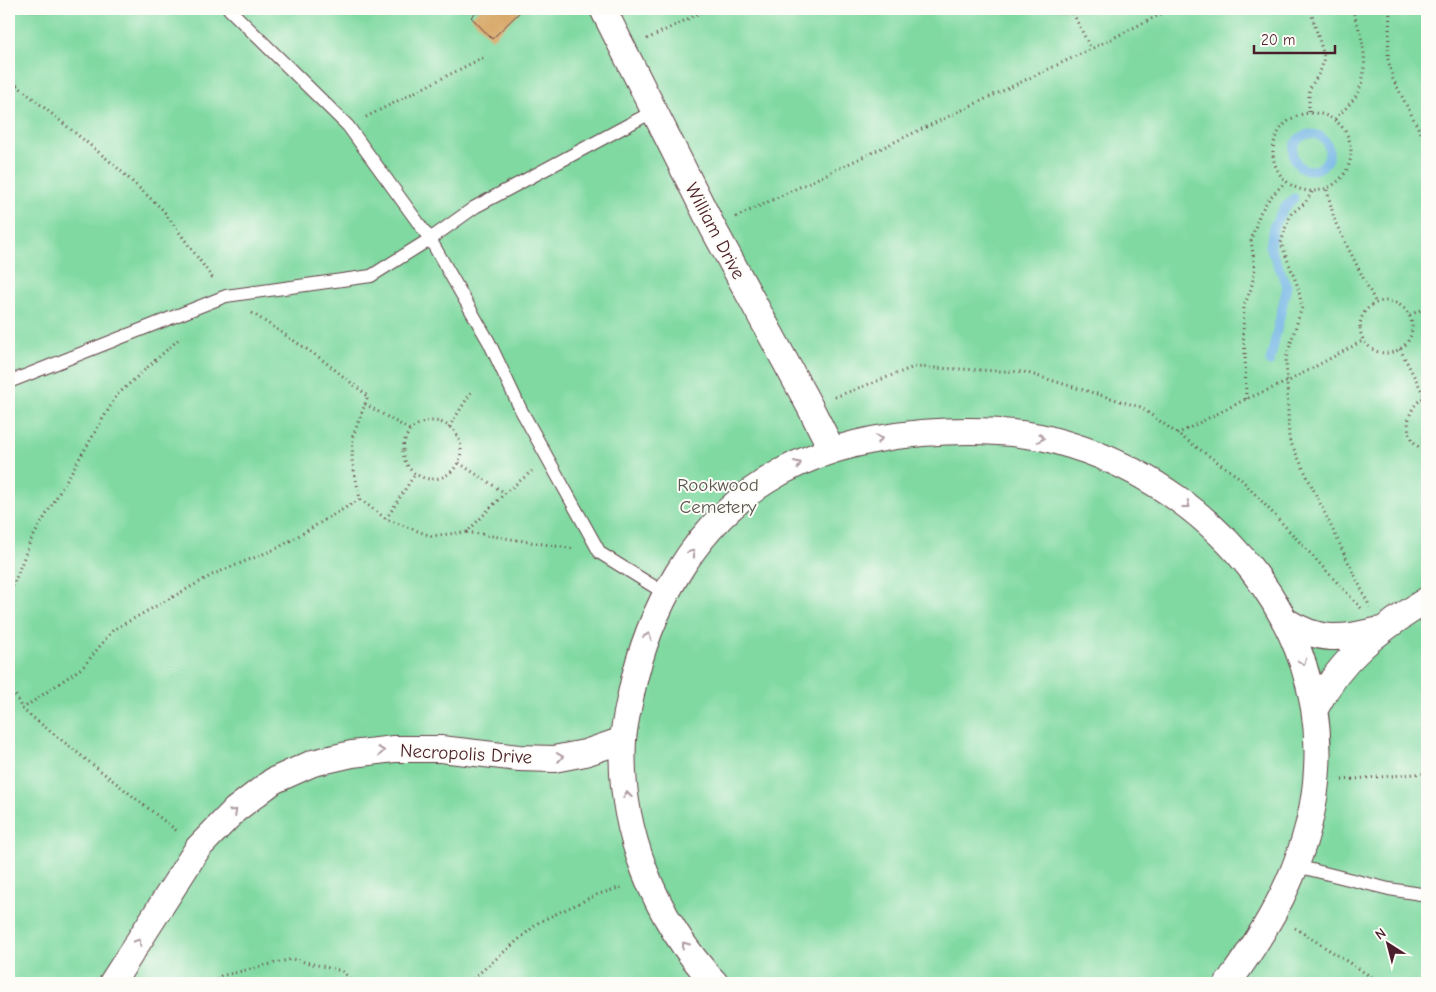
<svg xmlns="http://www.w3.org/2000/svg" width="1436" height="992" font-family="'Comic Neue',sans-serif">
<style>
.green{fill:#7fd9a0;stroke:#647c66}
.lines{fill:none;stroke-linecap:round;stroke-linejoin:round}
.stream{stroke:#6eb3e4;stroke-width:9}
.building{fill:#d5a15d}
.lane-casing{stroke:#633e45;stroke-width:14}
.street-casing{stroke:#633e45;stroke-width:28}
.path{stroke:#633e45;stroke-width:3;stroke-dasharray:1 4;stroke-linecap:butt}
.lane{stroke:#fff;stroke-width:12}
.street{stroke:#fff;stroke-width:26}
.oneway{stroke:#ae9aa0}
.labels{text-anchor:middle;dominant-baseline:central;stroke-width:4;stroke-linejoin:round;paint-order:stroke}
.street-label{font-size:19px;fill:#4a1f2b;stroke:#fdfcf7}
.park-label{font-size:19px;fill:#5a574e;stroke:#fdfcf7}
</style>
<rect width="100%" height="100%" fill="#fdfcf7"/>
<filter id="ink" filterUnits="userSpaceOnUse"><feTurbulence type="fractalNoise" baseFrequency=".02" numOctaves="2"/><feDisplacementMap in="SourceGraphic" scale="10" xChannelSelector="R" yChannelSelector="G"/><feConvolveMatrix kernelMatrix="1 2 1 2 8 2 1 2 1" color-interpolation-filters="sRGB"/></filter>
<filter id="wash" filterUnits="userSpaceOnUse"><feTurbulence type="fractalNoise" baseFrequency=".0096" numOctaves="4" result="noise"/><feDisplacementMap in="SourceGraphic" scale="20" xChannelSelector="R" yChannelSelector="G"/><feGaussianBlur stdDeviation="1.12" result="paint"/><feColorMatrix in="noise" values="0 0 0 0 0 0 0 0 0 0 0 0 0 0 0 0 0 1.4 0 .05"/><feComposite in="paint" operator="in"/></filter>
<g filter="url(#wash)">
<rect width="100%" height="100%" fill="#f3ebd6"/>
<!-- green -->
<path class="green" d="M 9,9 L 1427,9 L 1427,983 L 9,983 Z"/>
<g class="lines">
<!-- stream -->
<path class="stream" d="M1293 152a18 18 0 1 1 36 0a18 18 0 1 1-36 0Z
M 1270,362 L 1287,286 L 1270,247 L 1273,227 L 1284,208 L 1294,198"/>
</g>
<g id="blocks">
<!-- building -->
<path class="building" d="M 480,9 L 523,9 L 492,39 L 471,17 Z"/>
</g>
</g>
<g filter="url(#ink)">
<use href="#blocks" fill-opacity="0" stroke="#633e45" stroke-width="1"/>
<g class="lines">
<defs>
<path id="lane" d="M 229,9 L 348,126 L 430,239 L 475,207 L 654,111
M 9,382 L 226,296 L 371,276 L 430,239 L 489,342 L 521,410 L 600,553 L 666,594
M 1296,866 L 1389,889 L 1427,895"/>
<path id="street" d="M 603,9 L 713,228 L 810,407 L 832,450
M 1284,620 C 1321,643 1340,639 1381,630
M 1315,709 C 1341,657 1379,630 1427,600
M 112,983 L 198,848 L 235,810 L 273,781 L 313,763 L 352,754 L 394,749 L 441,749 L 519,758 L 554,759 L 585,753 L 623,740
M 715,983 C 655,920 618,828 623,740 C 624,725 628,709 631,694 C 648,611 693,527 766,481 C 812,451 868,438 922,433 C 960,430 1002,430 1040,437 C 1055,440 1070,445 1085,450 C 1217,497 1326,623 1317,769 C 1313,850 1274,920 1228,983"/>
</defs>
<!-- lane casing -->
<use href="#lane" class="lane-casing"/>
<!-- street casing -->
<use href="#street" class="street-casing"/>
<!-- path -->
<path class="path" d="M 1071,9 L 1091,49
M 1390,9 L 1388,59 L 1393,79 L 1427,145
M 647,39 L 708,9
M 9,79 L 112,163 L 163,210 L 214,280
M 1309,112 L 1309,89 L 1317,77 L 1322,67 L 1324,56 L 1310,9
M1273 152a39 39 0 1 1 78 0a39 39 0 1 1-78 0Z
M 366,117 L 486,56
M 1335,119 C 1343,111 1353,102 1358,92 C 1371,65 1362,35 1352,9
M 1327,190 L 1335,222 L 1376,303
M 1312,192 L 1305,203 L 1291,214 L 1285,229 L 1281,243 L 1298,287 L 1302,307 L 1286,358 L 1289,439 L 1370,607
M 736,217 L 1091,49 L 1171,9
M1360 327a26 26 0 1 1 52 0a26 26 0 1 1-52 0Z
M 252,313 L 320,358 L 368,396 L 353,436 L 352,460 L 360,499 L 386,519 L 431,536 L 467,532 L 505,493 L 532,471
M 1410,315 L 1427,307
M 1400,349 L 1425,397
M 1427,396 C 1404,406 1400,442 1427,451
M 835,397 L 914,367 L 1024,372 L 1140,407 L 1240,478 L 1361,608
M 1246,399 L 1245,352 L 1243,334 L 1244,306 L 1251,289 L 1255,269 L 1251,240 L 1260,213 L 1269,199 L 1285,182
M 365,404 L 410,430
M403 450a29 29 0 1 1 58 0a29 29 0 1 1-58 0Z
M 449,427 L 472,391
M 1177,434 L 1246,399 L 1287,382 L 1364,340
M 459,463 L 505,493
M 386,519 L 415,474
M 467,532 L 575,549
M 9,596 L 30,542 L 117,395 L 181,337
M 9,682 L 22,709 L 83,667 L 113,630 L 214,574 L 278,548 L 360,499
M 22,709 L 177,831
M 1342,780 L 1427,773
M 1295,928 L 1373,978 L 1377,983
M 213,983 L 221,976 L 292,959 L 342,971 L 354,983
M 471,983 L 476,976 L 539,922 L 596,895 L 622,887"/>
<!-- lane -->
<use href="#lane" class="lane"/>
<!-- street -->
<use href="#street" class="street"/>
</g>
<!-- one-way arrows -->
<defs><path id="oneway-chevron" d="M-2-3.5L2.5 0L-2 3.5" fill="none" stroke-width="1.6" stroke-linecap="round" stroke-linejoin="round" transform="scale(1.25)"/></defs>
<g class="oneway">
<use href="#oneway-chevron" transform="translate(1041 438) rotate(11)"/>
<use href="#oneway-chevron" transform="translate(879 439) rotate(-12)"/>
<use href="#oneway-chevron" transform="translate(798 464) rotate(-25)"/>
<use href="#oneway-chevron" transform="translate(1187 505) rotate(38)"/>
<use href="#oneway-chevron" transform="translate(692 553) rotate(-53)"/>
<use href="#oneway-chevron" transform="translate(648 636) rotate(-70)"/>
<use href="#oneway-chevron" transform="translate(1303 662) rotate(70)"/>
<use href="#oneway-chevron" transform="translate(381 751) rotate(-6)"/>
<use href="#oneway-chevron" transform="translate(560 757) rotate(-9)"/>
<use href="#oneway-chevron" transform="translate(627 795) rotate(-97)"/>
<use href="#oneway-chevron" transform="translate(234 812) rotate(-43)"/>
<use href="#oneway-chevron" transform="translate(138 942) rotate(-58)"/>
<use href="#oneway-chevron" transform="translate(685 945) rotate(-125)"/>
</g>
</g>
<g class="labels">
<!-- street labels -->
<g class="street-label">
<text transform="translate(715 231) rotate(62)">William Drive</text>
<text transform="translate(466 754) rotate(3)">Necropolis Drive</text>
</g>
<!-- park labels -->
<g class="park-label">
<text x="718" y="485">Rookwood<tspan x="718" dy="22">Cemetery</tspan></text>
</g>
</g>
<!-- margin -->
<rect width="1436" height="992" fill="none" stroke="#fdfcf7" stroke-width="30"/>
<!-- north arrow -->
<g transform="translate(1388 944) rotate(324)" stroke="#fdfcf7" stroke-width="4" paint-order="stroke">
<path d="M0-4L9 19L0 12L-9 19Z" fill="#4a1f2b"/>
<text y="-8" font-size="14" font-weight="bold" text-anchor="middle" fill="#4a1f2b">N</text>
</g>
<!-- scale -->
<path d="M1254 45v8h81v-8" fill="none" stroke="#4a1f2b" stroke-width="2.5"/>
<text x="1261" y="45" font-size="15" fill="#4a1f2b" stroke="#fdfcf7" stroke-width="4" paint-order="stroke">20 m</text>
</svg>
